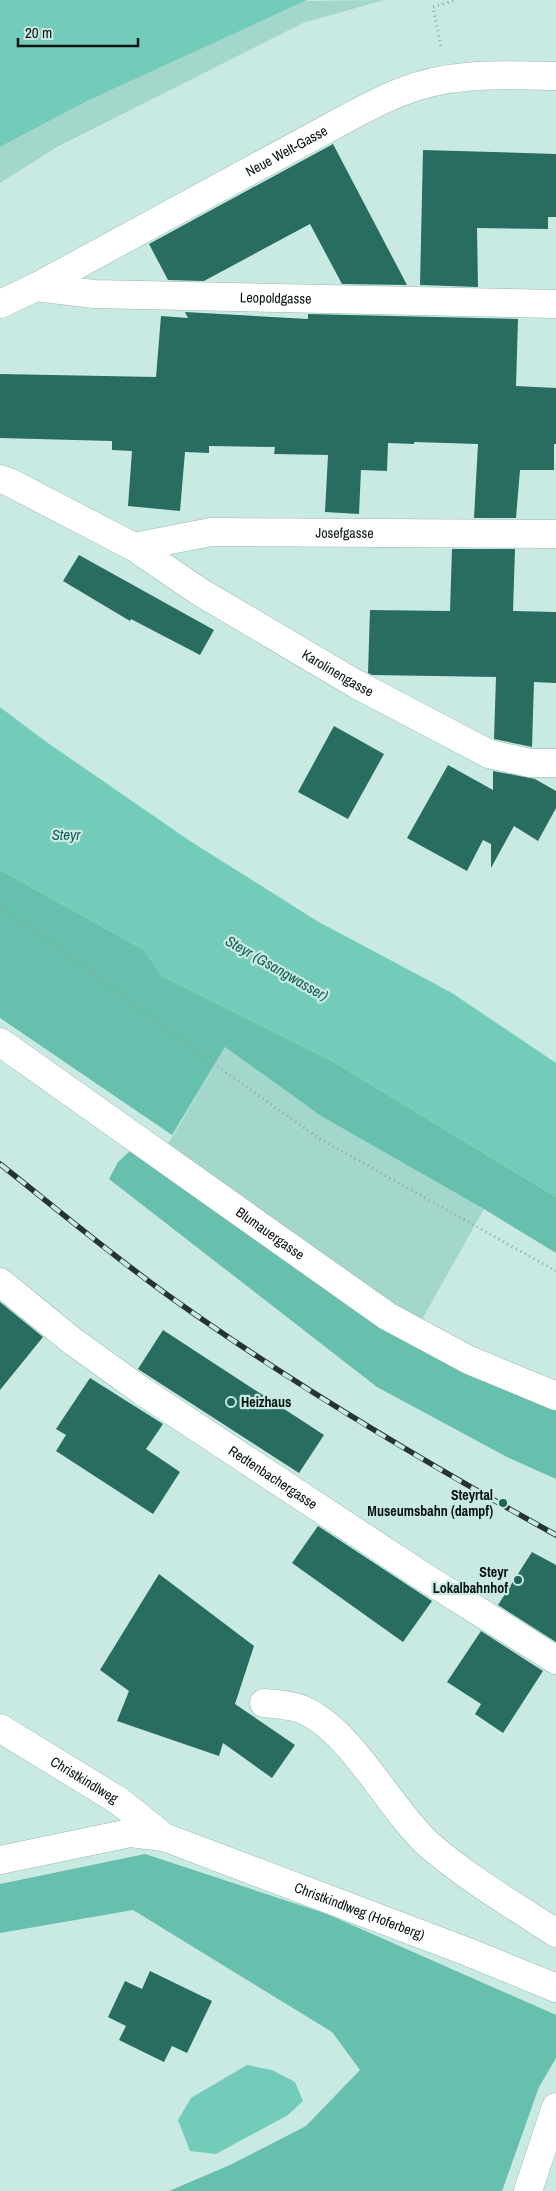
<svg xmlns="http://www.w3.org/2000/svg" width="556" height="2191" font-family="'Archivo Narrow',sans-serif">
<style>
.green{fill:#a3d7cb}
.forest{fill:#67bfad}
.water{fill:#73cbb9}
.building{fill:#286d60}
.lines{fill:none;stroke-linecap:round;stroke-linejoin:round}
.minor-casing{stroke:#99b9b1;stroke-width:29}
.path{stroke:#8ea9a2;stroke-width:3;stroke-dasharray:1 4;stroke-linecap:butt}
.minor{stroke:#fff;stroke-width:28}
.rail-casing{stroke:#253431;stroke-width:5.5}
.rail{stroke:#c9eae2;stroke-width:4;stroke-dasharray:11;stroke-linecap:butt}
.poi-dot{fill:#1e6558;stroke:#c9eae2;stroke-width:2}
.labels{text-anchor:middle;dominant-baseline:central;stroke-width:4.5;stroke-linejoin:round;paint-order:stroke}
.street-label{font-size:14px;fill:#071310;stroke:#c9eae2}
.poi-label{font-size:14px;font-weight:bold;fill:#071310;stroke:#c9eae2;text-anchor:end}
.water-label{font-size:15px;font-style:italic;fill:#125c50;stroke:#c9eae2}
</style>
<rect width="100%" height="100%" fill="#c9eae2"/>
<!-- green -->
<path class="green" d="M 384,0 L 303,23 L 57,147 L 0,183 L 0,147 L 87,101 L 304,1 Z
M 225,1047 L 321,1116 L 484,1209 L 411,1339 L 155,1166 Z"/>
<!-- forest -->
<path class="forest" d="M 0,870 L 144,950 L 162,976 L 330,1060 L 556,1197 L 556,1253 L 484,1209 L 321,1116 L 225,1047 L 172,1135 L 0,1018 Z
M 131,1150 L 556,1408 L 556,1479 L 507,1457 L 377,1387 L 109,1179 L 118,1162 Z
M 145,1854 L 327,1914 L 556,2015 L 556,2058 L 539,2087 L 502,2191 L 169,2191 L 230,2165 L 306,2126 L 360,2070 L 332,2032 L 133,1910 L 0,1933 L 0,1884 Z"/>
<!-- water -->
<path class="water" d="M 0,0 L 307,0 L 87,101 L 0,147 Z
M 0,707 L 45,741 L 190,841 L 317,921 L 452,993 L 556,1063 L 556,1197 L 330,1060 L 162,976 L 144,950 L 0,870 Z
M 247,2065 L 272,2070 L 295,2082 L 303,2101 L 288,2115 L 216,2154 L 190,2151 L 178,2120 L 191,2098 Z"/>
<!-- building -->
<path class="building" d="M 333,144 L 407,285 L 342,284 L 310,224 L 204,281 L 168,280 L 149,244 Z
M 423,150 L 556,154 L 556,217 L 548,217 L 548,229 L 477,228 L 478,287 L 420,285 Z
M 185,312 L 308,319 L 308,314 L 518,319 L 516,386 L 556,388 L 556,444 L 554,444 L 554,470 L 520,470 L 516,518 L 474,518 L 478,444 L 414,442 L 414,444 L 388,443 L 387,471 L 361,470 L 359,514 L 325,512 L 328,455 L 274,454 L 275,447 L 209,446 L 209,453 L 185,452 L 180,511 L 128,506 L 132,451 L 112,450 L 112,441 L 0,438 L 0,374 L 156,377 L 161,316 L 188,318 Z
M 452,549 L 515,549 L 513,611 L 556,612 L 556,683 L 534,682 L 532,747 L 494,739 L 496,677 L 372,675 L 368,673 L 370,610 L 450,611 Z
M 79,555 L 214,630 L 200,655 L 131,619 L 130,621 L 63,581 Z
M 334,726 L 384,754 L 348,819 L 298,792 Z
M 448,765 L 493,790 L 493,771 L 535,779 L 556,791 L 556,808 L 538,841 L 514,826 L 491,868 L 491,844 L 483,840 L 467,871 L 407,838 Z
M 0,1302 L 43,1337 L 0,1390 Z
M 163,1330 L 324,1435 L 299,1473 L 138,1369 Z
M 90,1378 L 163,1424 L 146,1449 L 180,1472 L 153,1514 L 56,1451 L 66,1435 L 56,1429 Z
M 318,1526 L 432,1601 L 403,1642 L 292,1563 Z
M 532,1552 L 556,1565 L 556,1642 L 498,1605 Z
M 159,1574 L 254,1646 L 235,1704 L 295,1745 L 272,1778 L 223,1743 L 219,1756 L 117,1721 L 129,1691 L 100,1670 Z
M 481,1631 L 543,1671 L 503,1733 L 475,1714 L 481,1704 L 447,1682 Z
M 150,1971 L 212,2001 L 187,2053 L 172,2046 L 164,2062 L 119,2040 L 126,2026 L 108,2017 L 125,1981 L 142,1989 Z"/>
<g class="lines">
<defs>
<g id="minor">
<path id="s1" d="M 36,287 L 349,117 C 366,108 383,99 401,92 C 450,72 504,75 556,76"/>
<path id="s2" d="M 0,304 L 36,287 L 94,294 L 556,304"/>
<path id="s3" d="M 0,479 L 9,482 L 134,547 L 200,592 L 356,684 L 489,754 L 530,763 L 556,763"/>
<path id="s4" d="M 134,547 L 211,532 L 556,534"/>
<path id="s5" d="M 0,1042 L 387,1316 L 469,1360 L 556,1396"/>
<path id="s6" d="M 0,1282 L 71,1340 L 142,1391 L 421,1575 L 556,1660"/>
<path d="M 264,1703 C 278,1704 289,1705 301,1709 C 350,1728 389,1808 428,1844 C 467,1878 513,1905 556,1933"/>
<path id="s7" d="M 0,1728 L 119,1801 L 164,1837"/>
<path id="s8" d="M 0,1860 L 130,1833 L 164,1837 L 468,1952 L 556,1988"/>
<path d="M 528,2191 L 556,2107"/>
</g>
</defs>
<!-- minor casing -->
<use href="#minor" class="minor-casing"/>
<!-- path -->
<path class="path" d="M 441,46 L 433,7 L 457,0
M 0,907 L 78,961 L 197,1052 L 320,1139 L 556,1271"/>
<!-- minor -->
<use href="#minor" class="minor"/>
<defs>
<path id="rail" d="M 0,1164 C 58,1210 115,1258 176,1301 C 297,1387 426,1463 556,1535"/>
</defs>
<!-- rail casing -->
<use href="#rail" class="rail-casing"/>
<!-- rail -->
<use href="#rail" class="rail"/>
</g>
<!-- markers -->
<g class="poi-dot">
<circle cx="231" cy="1402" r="5"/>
<circle cx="503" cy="1503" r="5"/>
<circle cx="518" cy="1580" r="5"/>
</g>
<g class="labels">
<!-- street labels -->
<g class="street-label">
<text stroke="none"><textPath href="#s1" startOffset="285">Neue Welt-Gasse</textPath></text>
<text stroke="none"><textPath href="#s2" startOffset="280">Leopoldgasse</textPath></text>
<text stroke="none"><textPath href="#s4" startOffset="212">Josefgasse</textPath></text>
<text stroke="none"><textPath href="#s3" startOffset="390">Karolinengasse</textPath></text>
<text stroke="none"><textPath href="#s5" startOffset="331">Blumauergasse</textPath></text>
<text stroke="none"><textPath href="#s6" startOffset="336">Redtenbachergasse</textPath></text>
<text stroke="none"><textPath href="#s7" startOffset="99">Christkindlweg</textPath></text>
<text stroke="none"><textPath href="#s8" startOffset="376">Christkindlweg (Hoferberg)</textPath></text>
</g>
<!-- poi labels -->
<g class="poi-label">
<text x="241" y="1402" text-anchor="start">Heizhaus</text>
<text x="493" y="1495">Steyrtal<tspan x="493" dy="16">Museumsbahn (dampf)</tspan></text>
<text x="508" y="1572">Steyr<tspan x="508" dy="16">Lokalbahnhof</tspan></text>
</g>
<!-- water labels -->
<g class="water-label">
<text x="66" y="834">Steyr</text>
<text transform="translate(277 968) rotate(30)">Steyr (Gsangwasser)</text>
</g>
</g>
<!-- scale -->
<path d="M18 38v8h120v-8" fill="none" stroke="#071310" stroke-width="2.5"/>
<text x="25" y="38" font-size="15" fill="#071310" stroke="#c9eae2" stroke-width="4" paint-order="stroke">20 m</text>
</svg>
